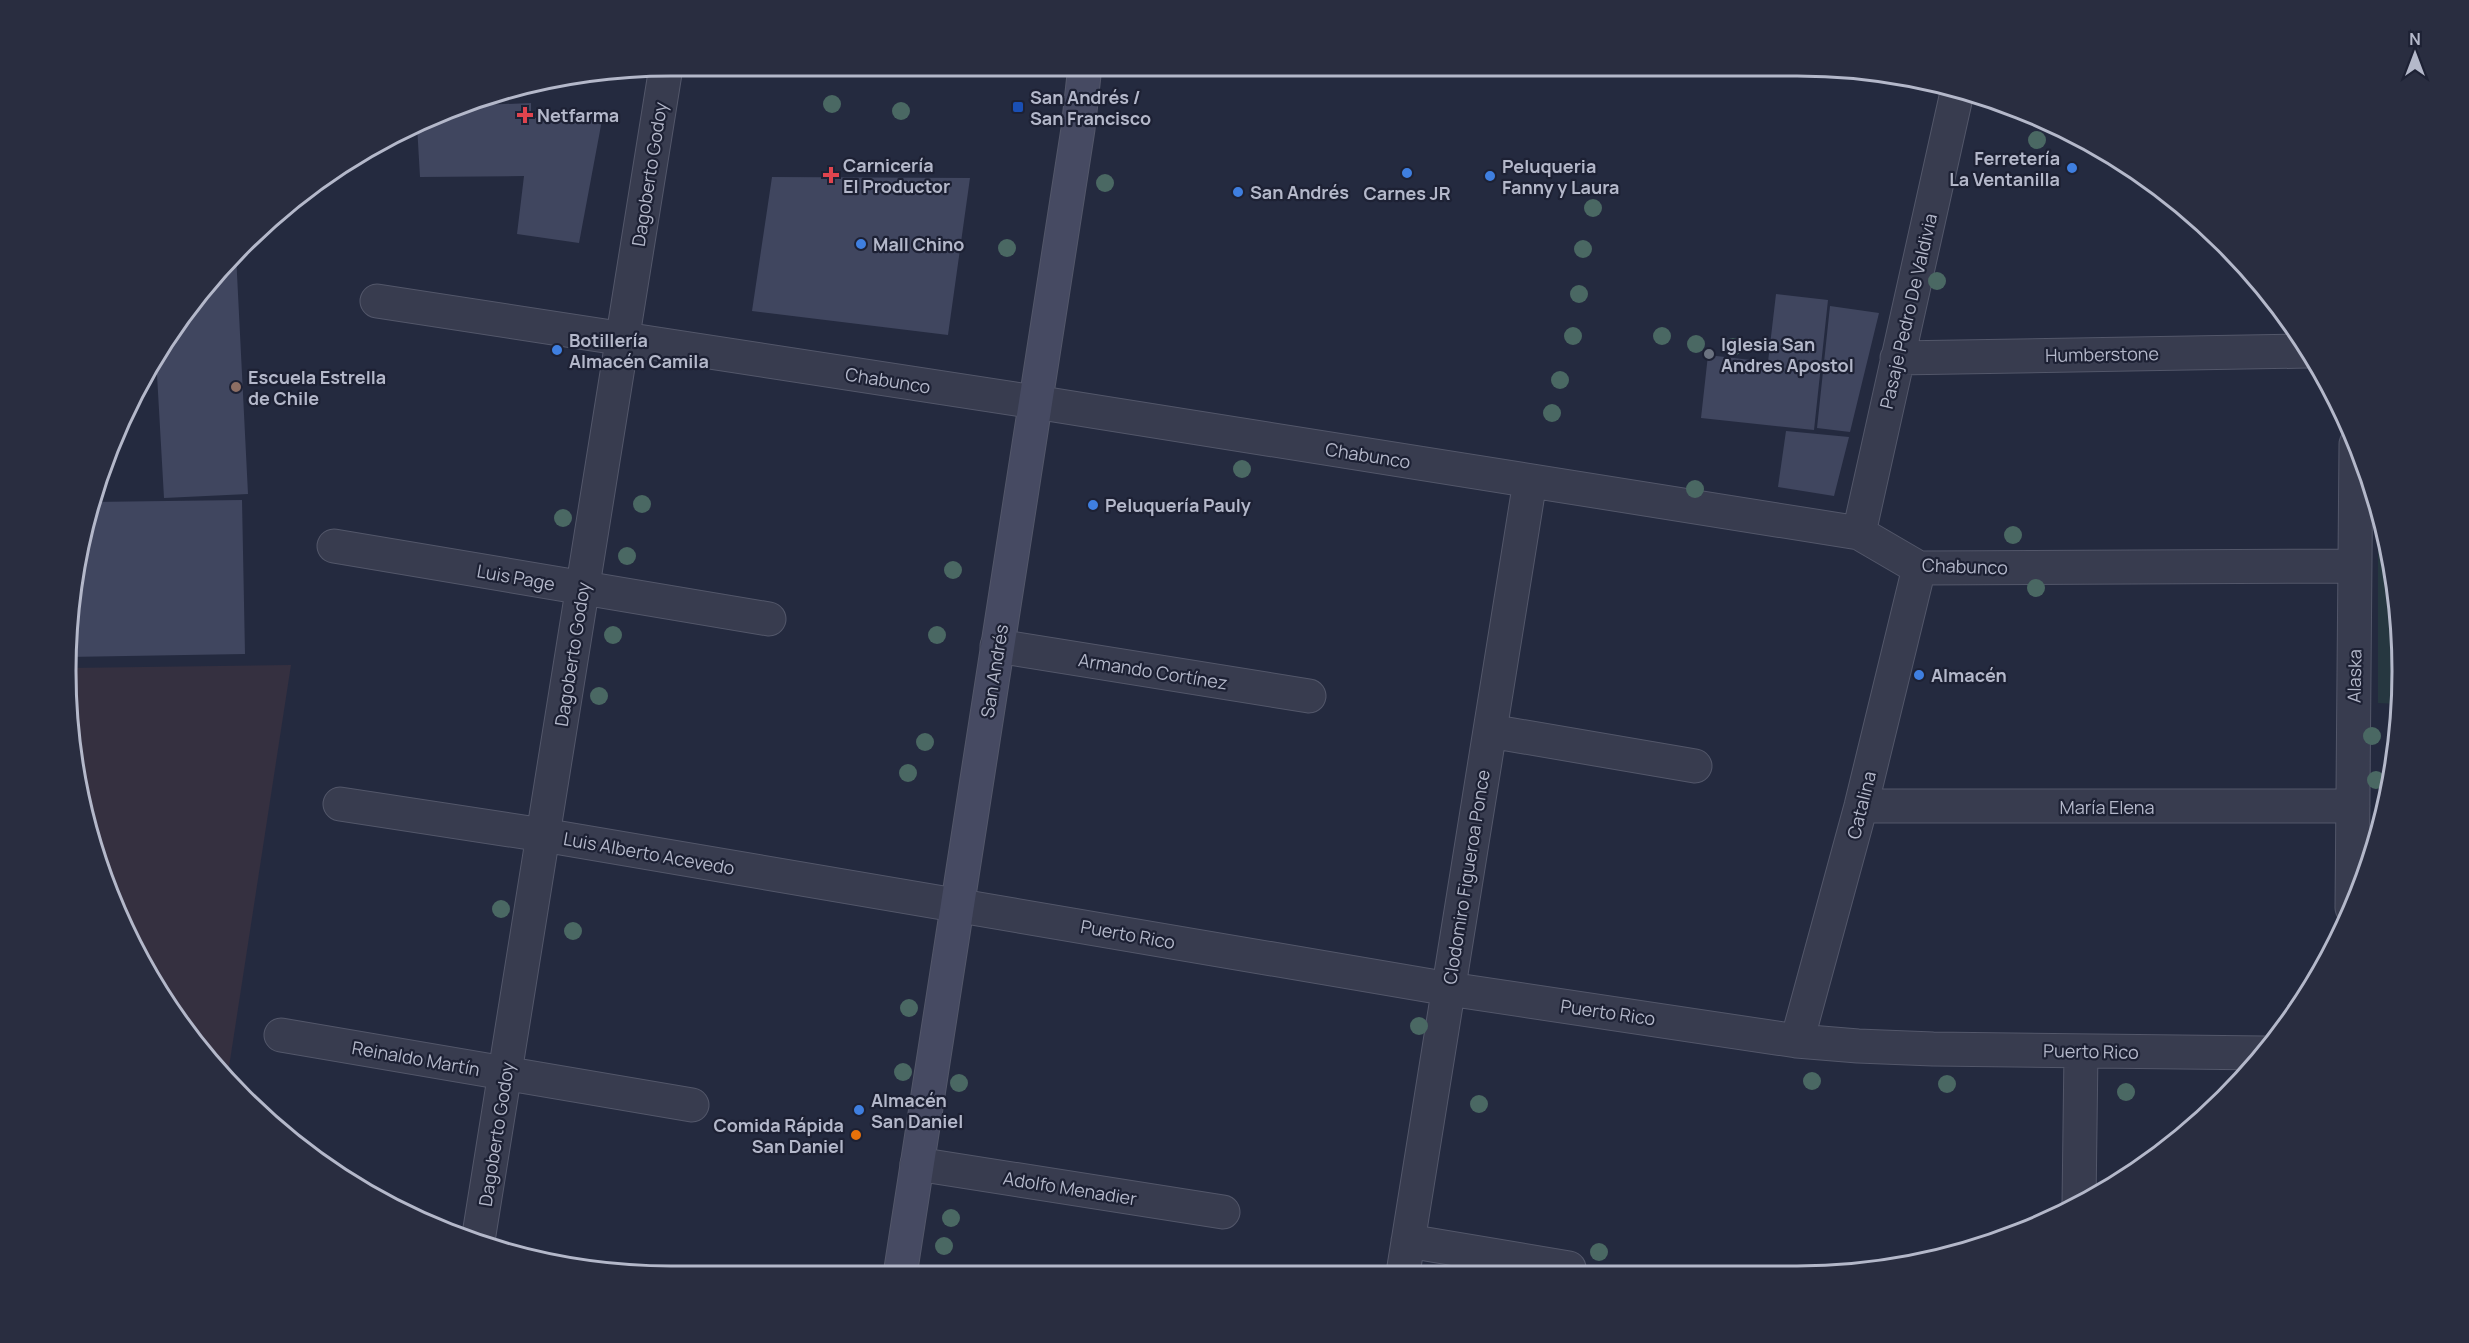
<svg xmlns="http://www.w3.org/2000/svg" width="2469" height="1343" font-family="Manrope,sans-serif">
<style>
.medical{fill:#353040}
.green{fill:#263740}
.building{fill:#40465f}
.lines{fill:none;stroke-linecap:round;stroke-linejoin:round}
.street-casing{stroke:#53576a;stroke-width:35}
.secondary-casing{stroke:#53576a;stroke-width:35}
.street{stroke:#383c4f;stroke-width:33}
.secondary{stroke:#464a62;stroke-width:33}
.tree{fill:#4a6863}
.transit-dot{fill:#1a4fb4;stroke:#1d2134;stroke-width:2}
.health-dot{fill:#e0444e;stroke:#1d2134;stroke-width:2}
.shop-dot{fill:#3f7fe0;stroke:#1d2134;stroke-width:2}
.worship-dot{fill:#6b7280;stroke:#1d2134;stroke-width:2}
.education-dot{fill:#8d6e63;stroke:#1d2134;stroke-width:2}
.food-dot{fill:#e8710a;stroke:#1d2134;stroke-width:2}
.labels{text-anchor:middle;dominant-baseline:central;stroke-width:4.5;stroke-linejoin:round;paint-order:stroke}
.poi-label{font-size:18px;font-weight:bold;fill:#b4b8ca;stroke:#1d2134;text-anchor:start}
.street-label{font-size:18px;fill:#b4b8ca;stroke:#1d2134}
.rim{fill:none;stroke:#b4b8ca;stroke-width:3}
</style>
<rect width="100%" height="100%" fill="#242a3f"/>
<!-- medical -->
<path class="medical" d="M 291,665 L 227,1080 L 216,1071 L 168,1008 L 112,904 L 87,828 L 67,711 L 67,668 Z"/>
<!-- green -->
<path class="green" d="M 2378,504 L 2382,514 L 2402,632 L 2399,704 L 2378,703 Z"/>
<!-- building -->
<path class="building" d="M 531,103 L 531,118 L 602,120 L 579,243 L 517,234 L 524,176 L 420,177 L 417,125 L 458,106 Z
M 772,177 L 970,178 L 948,335 L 752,311 Z
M 236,254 L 248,494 L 164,498 L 156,357 L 168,335 L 216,272 Z
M 1776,294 L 1828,300 L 1814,430 L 1701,418 L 1708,355 L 1768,362 Z
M 1830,306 L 1879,313 L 1850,432 L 1817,428 Z
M 1786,431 L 1849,437 L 1834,496 L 1778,487 Z
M 242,500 L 245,654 L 67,657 L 67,632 L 87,515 L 91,502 Z"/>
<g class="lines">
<defs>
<path id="street" d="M 377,301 L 1035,402 L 1859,533 L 1919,568 L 2355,566
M 1897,358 L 2308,351
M 1859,533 L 1958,88
M 334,546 L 769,619
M 997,646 L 1309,696
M 1490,731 L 1695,766
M 340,804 L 543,835 L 1449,989 L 1797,1041 L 1858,1046 L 1933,1049 L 2265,1053
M 1861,806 L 2353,806
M 2352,908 L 2356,444
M 281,1035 L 692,1105
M 1797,1041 L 1861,806 L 1919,568
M 917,1164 L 1223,1212
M 2079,1204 L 2081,1051
M 478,1241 L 666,67
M 1408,1241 L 1569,1268
M 1403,1273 L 1530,481"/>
<path id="secondary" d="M 900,1275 L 1078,129 L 1085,66"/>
</defs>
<!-- street casing -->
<use href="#street" class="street-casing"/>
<!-- secondary casing -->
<use href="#secondary" class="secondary-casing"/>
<!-- street -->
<use href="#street" class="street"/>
<!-- secondary -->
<use href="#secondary" class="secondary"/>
</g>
<!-- trees -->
<g class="tree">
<circle cx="832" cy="104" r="9"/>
<circle cx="901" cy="111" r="9"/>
<circle cx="2037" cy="140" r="9"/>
<circle cx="1105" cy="183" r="9"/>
<circle cx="1593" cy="208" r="9"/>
<circle cx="1007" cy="248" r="9"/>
<circle cx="1583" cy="249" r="9"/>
<circle cx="1937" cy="281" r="9"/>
<circle cx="1579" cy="294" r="9"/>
<circle cx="1573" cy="336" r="9"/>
<circle cx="1662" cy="336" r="9"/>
<circle cx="1696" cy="344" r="9"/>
<circle cx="1733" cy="347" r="9"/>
<circle cx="1560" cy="380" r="9"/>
<circle cx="1552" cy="413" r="9"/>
<circle cx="1242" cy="469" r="9"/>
<circle cx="1695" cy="489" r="9"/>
<circle cx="642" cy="504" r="9"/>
<circle cx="563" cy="518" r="9"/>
<circle cx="2013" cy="535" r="9"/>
<circle cx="627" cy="556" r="9"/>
<circle cx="953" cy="570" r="9"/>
<circle cx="2036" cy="588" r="9"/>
<circle cx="613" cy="635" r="9"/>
<circle cx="937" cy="635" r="9"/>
<circle cx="599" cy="696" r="9"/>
<circle cx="2372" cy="736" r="9"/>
<circle cx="925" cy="742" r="9"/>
<circle cx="908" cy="773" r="9"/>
<circle cx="2376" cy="780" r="9"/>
<circle cx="501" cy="909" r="9"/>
<circle cx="573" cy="931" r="9"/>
<circle cx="909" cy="1008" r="9"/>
<circle cx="1419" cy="1026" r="9"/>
<circle cx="903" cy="1072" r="9"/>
<circle cx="1812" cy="1081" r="9"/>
<circle cx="959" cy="1083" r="9"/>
<circle cx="1947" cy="1084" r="9"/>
<circle cx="2126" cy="1092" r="9"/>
<circle cx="1479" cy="1104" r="9"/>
<circle cx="951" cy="1218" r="9"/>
<circle cx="944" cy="1246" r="9"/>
<circle cx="1599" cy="1252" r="9"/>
</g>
<!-- markers -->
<rect class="transit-dot" x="1012" y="101" width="12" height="12" rx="3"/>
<g class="health-dot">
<path d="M522 106h6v6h6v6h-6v6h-6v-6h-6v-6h6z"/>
<path d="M828 166h6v6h6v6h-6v6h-6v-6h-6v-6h6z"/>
</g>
<g class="shop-dot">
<circle cx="2072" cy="168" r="6"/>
<circle cx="1407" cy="173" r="6"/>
<circle cx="1490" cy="176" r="6"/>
<circle cx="1238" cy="192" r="6"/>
<circle cx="861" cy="244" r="6"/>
<circle cx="557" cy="350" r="6"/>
<circle cx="1093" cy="505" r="6"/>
<circle cx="1919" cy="675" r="6"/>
<circle cx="859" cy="1110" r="6"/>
</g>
<circle class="worship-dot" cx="1709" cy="354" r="6"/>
<circle class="education-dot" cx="236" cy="387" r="6"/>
<circle class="food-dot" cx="856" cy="1135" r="6"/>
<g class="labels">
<!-- poi labels -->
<g class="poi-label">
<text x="1030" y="97">San Andrés /<tspan x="1030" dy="21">San Francisco</tspan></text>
<text x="537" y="115">Netfarma</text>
<text x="2060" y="158" text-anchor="end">Ferretería<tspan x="2060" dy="21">La Ventanilla</tspan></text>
<text x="843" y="165">Carnicería<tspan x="843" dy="21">El Productor</tspan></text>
<text x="1502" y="166">Peluqueria<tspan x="1502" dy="21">Fanny y Laura</tspan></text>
<text x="1250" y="192">San Andrés</text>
<text x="1407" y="193" text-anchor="middle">Carnes JR</text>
<text x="873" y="244">Mall Chino</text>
<text x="569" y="340">Botillería<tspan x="569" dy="21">Almacén Camila</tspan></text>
<text x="1721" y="344">Iglesia San<tspan x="1721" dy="21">Andres Apostol</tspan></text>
<text x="248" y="377">Escuela Estrella<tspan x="248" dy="21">de Chile</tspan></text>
<text x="1105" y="505">Peluquería Pauly</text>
<text x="1931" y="675">Almacén</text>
<text x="871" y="1100">Almacén<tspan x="871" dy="21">San Daniel</tspan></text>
<text x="844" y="1125" text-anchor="end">Comida Rápida<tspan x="844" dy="21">San Daniel</tspan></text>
</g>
<!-- street labels -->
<g class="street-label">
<text transform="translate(649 174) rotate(-81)">Dagoberto Godoy</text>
<text transform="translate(1908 311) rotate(-77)">Pasaje Pedro De Valdivia</text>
<text transform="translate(2102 354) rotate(-1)">Humberstone</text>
<text transform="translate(888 380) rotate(9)">Chabunco</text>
<text transform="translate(1368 455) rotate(9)">Chabunco</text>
<text transform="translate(1965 566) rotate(2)">Chabunco</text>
<text transform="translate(516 577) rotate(10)">Luis Page</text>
<text transform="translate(572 654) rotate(-81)">Dagoberto Godoy</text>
<text transform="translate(994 671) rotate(-81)">San Andrés</text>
<text transform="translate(1153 671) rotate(9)">Armando Cortínez</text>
<text transform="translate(2354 676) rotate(-89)">Alaska</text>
<text transform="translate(1861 805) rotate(-76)">Catalina</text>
<text x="2107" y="807">María Elena</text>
<text transform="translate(649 853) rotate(10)">Luis Alberto Acevedo</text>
<text transform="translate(1466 877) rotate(-81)">Clodomiro Figueroa Ponce</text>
<text transform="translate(1128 934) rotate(10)">Puerto Rico</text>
<text transform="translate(1608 1012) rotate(8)">Puerto Rico</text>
<text transform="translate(2091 1051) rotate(1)">Puerto Rico</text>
<text transform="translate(416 1058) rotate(10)">Reinaldo Martín</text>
<text transform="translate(496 1134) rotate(-81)">Dagoberto Godoy</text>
<text transform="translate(1070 1188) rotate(9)">Adolfo Menadier</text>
</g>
</g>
<!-- crop -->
<path d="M0 0H2469V1343H0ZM671 76H1797A595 595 0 0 1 2392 671V671A595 595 0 0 1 1797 1266H671A595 595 0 0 1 76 671V671A595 595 0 0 1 671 76Z" fill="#292d40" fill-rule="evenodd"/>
<path class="rim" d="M671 76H1797A595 595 0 0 1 2392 671V671A595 595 0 0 1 1797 1266H671A595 595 0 0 1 76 671V671A595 595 0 0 1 671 76Z"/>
<!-- north arrow -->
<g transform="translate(2415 54)" stroke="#1d2134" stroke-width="4.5" paint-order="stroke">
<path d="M0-4.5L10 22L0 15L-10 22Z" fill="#b4b8ca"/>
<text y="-9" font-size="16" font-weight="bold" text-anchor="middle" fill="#b4b8ca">N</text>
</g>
</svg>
